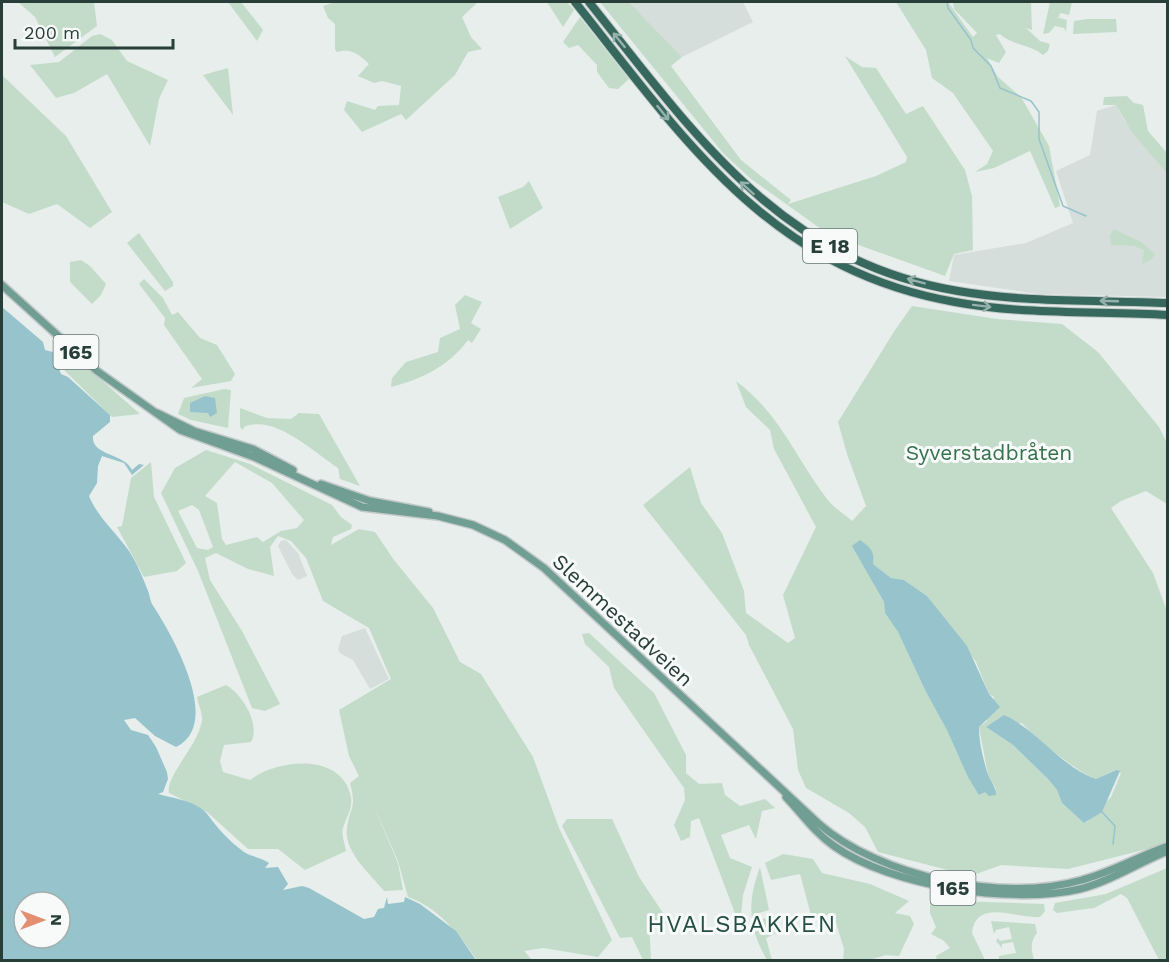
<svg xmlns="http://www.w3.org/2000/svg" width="1169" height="962" font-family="'Work Sans',sans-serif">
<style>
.built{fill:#d5deda}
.green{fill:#c3dcca;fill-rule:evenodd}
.water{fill:#96c3cc;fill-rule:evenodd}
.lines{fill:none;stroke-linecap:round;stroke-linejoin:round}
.stream{stroke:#96c3cc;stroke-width:1.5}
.primary-casing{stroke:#c3c9c8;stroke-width:10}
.highway-casing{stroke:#c3c9c8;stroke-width:10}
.primary{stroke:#719e93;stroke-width:7}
.highway{stroke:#36685e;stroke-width:8}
.oneway{stroke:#96b1ac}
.labels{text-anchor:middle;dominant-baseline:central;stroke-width:6;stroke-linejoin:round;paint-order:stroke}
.shield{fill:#f7faf9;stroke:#657673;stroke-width:1.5}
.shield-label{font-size:20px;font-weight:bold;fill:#273e39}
.park-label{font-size:21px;fill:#36714e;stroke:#f7faf9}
.street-label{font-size:21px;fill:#273e39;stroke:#f7faf9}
.quarter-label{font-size:24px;letter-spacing:1.5px;fill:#254f45;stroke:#f7faf9}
</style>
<rect width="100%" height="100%" fill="#e7eeeb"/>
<!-- built -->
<path class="built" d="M 629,2 L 743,2 L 753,22 L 682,57 Z
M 1116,105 L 1124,120 L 1160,159 L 1167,172 L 1167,297 L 1038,294 L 949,281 L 954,255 L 1026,243 L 1073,223 L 1056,171 L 1090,155 L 1097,111 Z
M 286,540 L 298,553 L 307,576 L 298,580 L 292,574 L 278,546 L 281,541 Z
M 365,628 L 389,679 L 370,689 L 353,660 L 340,653 L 338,649 L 342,636 Z"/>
<!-- green -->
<path class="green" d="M 18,2 L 94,2 L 97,26 L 55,57 L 35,17 Z
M 228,2 L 241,2 L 263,30 L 257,41 Z
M 335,2 L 478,2 L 462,17 L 471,37 L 482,49 L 468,52 L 455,75 L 406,120 L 401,114 L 362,132 L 344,110 L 347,101 L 375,110 L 378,106 L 399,105 L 401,86 L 382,81 L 374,83 L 358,76 L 369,64 C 359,55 352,48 337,52 L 335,49 L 335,24 L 328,18 L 323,6 Z
M 547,2 L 567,2 L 574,10 L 563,27 Z
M 600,2 L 629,2 L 682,57 L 671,66 L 741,160 L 791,200 L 788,204 L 876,176 L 906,162 L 907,157 L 845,56 L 862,67 L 876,68 L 906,114 L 923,106 L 965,170 L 972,196 L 973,250 L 954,254 L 945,276 L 828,234 L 751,179 L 723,153 Z
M 896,2 L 948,2 L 973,37 L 977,33 L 954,9 L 953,2 L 1031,2 L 1032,30 L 1026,28 L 1040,41 L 1050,44 L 1048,51 L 1043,55 C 1030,44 1011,45 1000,34 L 996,35 L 1006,52 L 999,63 L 987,58 L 998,77 L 1021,97 L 1049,146 L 1060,206 L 1055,208 L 1030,151 L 994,168 L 975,172 L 987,164 L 993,151 L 953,93 L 932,78 L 926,50 Z
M 1050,2 L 1072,2 L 1069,15 L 1060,13 L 1059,17 L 1056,17 L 1067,20 L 1066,32 L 1064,28 L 1055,26 L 1049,33 L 1043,34 Z
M 580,17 L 629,79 L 618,89 L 609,88 L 597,72 L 597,65 L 578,45 L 569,48 L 563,42 Z
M 1087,19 L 1116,19 L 1117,32 L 1073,34 L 1074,21 Z
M 100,34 L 112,40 L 127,61 L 168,80 L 159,99 L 150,146 L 107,74 L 74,93 L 56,98 L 30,65 L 59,62 L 92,36 Z
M 228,68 L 233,115 L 203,75 Z
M 2,75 L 66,136 L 112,212 L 90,228 L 57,204 L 29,214 L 2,202 Z
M 1127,96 L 1134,103 L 1143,105 L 1148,131 L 1167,153 L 1167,173 L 1133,134 L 1116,105 L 1103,105 L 1104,97 Z
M 529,181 L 543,208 L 510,229 L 498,197 L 523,187 Z
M 1114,229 L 1141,242 L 1155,254 L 1152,259 L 1142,264 L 1144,250 L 1134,246 L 1111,245 L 1110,235 Z
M 139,233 L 173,282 L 173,286 L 165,291 L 127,243 Z
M 81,260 L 90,266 L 106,284 L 101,295 L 92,304 L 70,282 L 70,262 Z
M 144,279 L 163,298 L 172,315 L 178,312 L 200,338 L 217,345 L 235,374 L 231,381 L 191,388 L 202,379 L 164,325 L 165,318 L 139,284 Z
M 465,295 L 482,302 L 471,323 L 481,329 L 472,343 L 468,340 C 449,366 422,379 391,387 L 392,378 L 406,362 L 438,352 L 440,338 L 460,329 L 455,305 Z
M 912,306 L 997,319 L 1062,324 L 1098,352 L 1159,427 L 1167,443 L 1167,504 L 1146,491 L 1121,501 L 1111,508 L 1153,573 L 1167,611 L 1167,844 L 1068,869 L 1001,865 L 971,876 L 878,852 L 865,827 L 849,813 L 806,788 L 798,770 L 793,729 L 749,645 L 746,635 L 643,505 L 690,467 L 701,503 L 722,533 L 744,591 L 746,613 L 788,643 L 795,638 L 783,595 L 816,527 L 774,449 L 770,430 L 746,407 L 736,381 C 781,415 795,457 827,499 C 834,508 844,514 852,521 L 866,506 L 847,454 L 838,422 L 895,330 ZM 871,547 L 873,564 L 891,578 L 904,580 L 927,596 L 976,662 L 989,694 L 994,697 L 987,721 L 979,727 L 988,775 L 996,789 L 985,792 L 925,690 L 898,632 L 885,613 L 884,602 L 875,586 ZM 1022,723 C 1035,738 1077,772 1096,779 L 1115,770 L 1121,773 L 1111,797 L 1087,822 L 1084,823 L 1062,803 L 1057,790 L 1048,779 L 1013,745 L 986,727 Z
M 65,348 L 140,414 L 112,417 L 65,371 L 57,353 Z
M 224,389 L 231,390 L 228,428 L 191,420 L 178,414 L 184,398 Z
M 240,408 L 267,418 L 291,419 L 299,413 L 319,414 L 360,486 L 340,479 L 338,468 C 313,452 275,414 244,427 L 243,430 L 240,427 Z
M 206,450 L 250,464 L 332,505 L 341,517 L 352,525 L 351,529 L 333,537 L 331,545 L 359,529 L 375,532 L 394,560 L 433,608 L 460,662 L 481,674 L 533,757 L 559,828 L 612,940 L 598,957 L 543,948 L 524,951 L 532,960 L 477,960 C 459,934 439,908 408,897 L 398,861 L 371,800 L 398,863 L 403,890 L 384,891 C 371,875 343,851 347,828 C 350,806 357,809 350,783 L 359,776 L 349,756 L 339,710 L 391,679 L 369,628 L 323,601 L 306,558 L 291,541 L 278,536 L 270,547 L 274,576 L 248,569 L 216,553 L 205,558 L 210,580 L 242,631 L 280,704 L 265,711 L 252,708 L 198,571 L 161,493 L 175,468 ZM 235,462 L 272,483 L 304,520 L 297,528 L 281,531 L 263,542 L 257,537 L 226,545 L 222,539 L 217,503 L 205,496 ZM 192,505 L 199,510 L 213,547 L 208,550 L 197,548 L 178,511 Z
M 151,462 L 154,497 L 186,563 L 177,571 L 144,577 L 117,527 L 122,526 L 131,478 Z
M 589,633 L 654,693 L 686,755 L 686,773 L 699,784 L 722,783 L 725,795 L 740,806 L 765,799 L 775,808 L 762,811 L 756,839 L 749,825 L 721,835 L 730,858 L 752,867 L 743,895 L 741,916 L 736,916 L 699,818 L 691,821 L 690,837 L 681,841 L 674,825 L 685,800 L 684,788 L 614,688 L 609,667 L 585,644 L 582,634 Z
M 226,685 C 242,694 261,724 251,742 L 224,745 L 220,761 L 223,772 L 250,780 C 277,759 342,752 351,797 C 353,808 346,818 343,828 C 341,835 345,844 346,851 L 305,870 L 278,849 L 248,849 L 207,812 L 169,793 C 165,776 199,745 202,720 C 203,714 198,704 197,697 Z
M 567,819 L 612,819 L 639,877 L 671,925 L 649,921 L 651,960 L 643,960 L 632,937 L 620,938 L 562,826 Z
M 783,854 L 813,859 L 822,873 L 870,884 L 909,901 L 895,913 L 910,916 L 914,924 L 899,956 L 886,955 L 869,960 L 843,960 L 844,949 L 833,913 L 812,919 L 800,874 L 771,880 L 765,863 Z
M 760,867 L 769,910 L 759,913 L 761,919 L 768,918 L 772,921 L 775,934 L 766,938 L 772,960 L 767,960 C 748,927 747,902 760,867 Z
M 1167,868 L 1167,960 L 1159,960 L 1127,898 L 1121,894 L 1094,908 L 1057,913 L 1053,910 L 1055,903 L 1106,894 Z
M 930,897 L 957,901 L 1044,904 L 1045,911 L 1040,917 C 1017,919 976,897 972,933 L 985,960 L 937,960 L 936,956 L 950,948 L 944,941 L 931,934 L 936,927 L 930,913 Z
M 991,921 L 1035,924 L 1037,933 C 1030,942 1031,949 1034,960 L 999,960 L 999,956 L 1016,953 L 1013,942 L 1002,944 L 1002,948 L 996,941 L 998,938 L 1000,941 L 1012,939 L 1009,927 L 996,930 L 994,934 Z"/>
<!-- water -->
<path class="water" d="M 2,307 L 43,342 L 45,350 L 53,352 L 61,374 L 68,377 L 110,415 L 110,422 L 93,436 C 91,456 125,453 132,470 L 139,464 L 144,465 L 132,475 L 124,463 L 102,456 L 98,466 L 97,483 L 89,496 C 98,518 115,531 129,551 C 137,563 143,578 148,591 C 150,596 150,600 152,604 C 171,633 224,724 176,747 L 155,736 L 135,718 L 124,720 L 131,730 L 148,735 L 156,747 L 167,772 L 168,779 L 163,792 L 158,794 C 172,798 198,801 208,815 C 218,829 230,842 244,852 C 252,857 260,857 269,863 L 265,868 L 278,867 L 288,884 L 283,890 L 302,886 L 309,888 L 364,919 L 374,917 L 378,909 L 384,908 L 387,897 L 388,904 L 404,902 L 405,897 L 420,904 L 456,931 L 476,960 L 2,960 ZM 24,902 L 60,902 L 60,938 L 24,938 Z
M 205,396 L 215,398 L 217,413 L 210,417 L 208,413 L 190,412 L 190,403 Z
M 860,540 C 870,547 875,551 873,564 L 891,578 L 904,580 L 927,596 L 967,646 L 989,694 L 1000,707 L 979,727 C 979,743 983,757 987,772 C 990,781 996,786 996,795 L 989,796 L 985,792 L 979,795 L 968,777 L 947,730 L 925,690 L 898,632 L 885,613 L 884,602 L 852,546 Z
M 1004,715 C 1038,730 1061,767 1096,779 L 1116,770 L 1120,771 L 1102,812 L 1084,823 L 1062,803 L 1057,790 L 1048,779 L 1013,745 L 986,727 Z"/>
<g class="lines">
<!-- stream -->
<path class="stream" d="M 947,2 L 948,8 L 971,40 L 973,48 L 991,66 L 1000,88 L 1031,101 L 1039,112 L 1039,139 L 1063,206 L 1086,216
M 1102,812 L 1115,826 L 1113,844"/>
<defs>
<path id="primary" d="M 2,285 L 97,371 L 180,430 L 254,457 L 362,507 L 438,516 L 473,525 L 505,540 L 544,568 L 818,823 C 879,877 1003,903 1082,880 C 1112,872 1139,856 1168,846
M 157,413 L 194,431 L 253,449 L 293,470
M 321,484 L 370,501 L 429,512
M 786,797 C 802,814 815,833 834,846 C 890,886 1013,905 1080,889 C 1111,881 1138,863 1168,851"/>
<path id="highway" d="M 575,2 C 684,139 769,269 955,302 C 1025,315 1097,311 1168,315
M 589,2 C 694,133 779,261 958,291 C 1027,303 1098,300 1168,303"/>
</defs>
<!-- primary casing -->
<use href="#primary" class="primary-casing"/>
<!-- highway casing -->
<use href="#highway" class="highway-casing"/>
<!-- primary -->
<use href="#primary" class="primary"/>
<!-- highway -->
<use href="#highway" class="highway"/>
</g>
<!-- one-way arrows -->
<defs><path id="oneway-shaft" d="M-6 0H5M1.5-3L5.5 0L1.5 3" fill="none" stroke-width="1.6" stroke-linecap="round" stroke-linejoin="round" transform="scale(1.5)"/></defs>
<g class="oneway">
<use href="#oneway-shaft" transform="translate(619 40) rotate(-129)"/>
<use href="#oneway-shaft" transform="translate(663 113) rotate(51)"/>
<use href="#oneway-shaft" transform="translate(747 188) rotate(-138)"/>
<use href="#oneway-shaft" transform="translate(916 281) rotate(-165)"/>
<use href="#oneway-shaft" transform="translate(1109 301) rotate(-178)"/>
<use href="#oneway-shaft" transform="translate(982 306) rotate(7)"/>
</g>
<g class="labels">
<!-- shield labels -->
<g class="shield">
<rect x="803" y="229" width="54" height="34" rx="4.5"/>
<rect x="53.5" y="335" width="45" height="34" rx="4.5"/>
<rect x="930.5" y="871" width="45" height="34" rx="4.5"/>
</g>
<g class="shield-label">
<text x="830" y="246">E 18</text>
<text x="76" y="352">165</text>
<text x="953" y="888">165</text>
</g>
<!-- park labels -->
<g class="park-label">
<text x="989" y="452">Syverstadbråten</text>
</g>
<!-- street labels -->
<g class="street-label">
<text transform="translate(623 620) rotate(43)">Slemmestadveien</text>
</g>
<!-- quarter labels -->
<g class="quarter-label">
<text x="742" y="924">HVALSBAKKEN</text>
</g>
</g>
<!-- border -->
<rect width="1169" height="962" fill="none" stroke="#273e39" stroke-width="6"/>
<!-- north arrow -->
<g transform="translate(42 920) rotate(90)"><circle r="28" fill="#f7faf9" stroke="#a4afac" stroke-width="1.5"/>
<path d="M0-4.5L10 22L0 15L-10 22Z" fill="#e38e70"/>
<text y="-9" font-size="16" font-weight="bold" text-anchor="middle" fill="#273e39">N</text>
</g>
<!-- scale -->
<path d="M15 39v9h158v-9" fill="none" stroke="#273e39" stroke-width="3"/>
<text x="24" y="39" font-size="18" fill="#273e39" stroke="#f7faf9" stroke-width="4.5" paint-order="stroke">200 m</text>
</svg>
